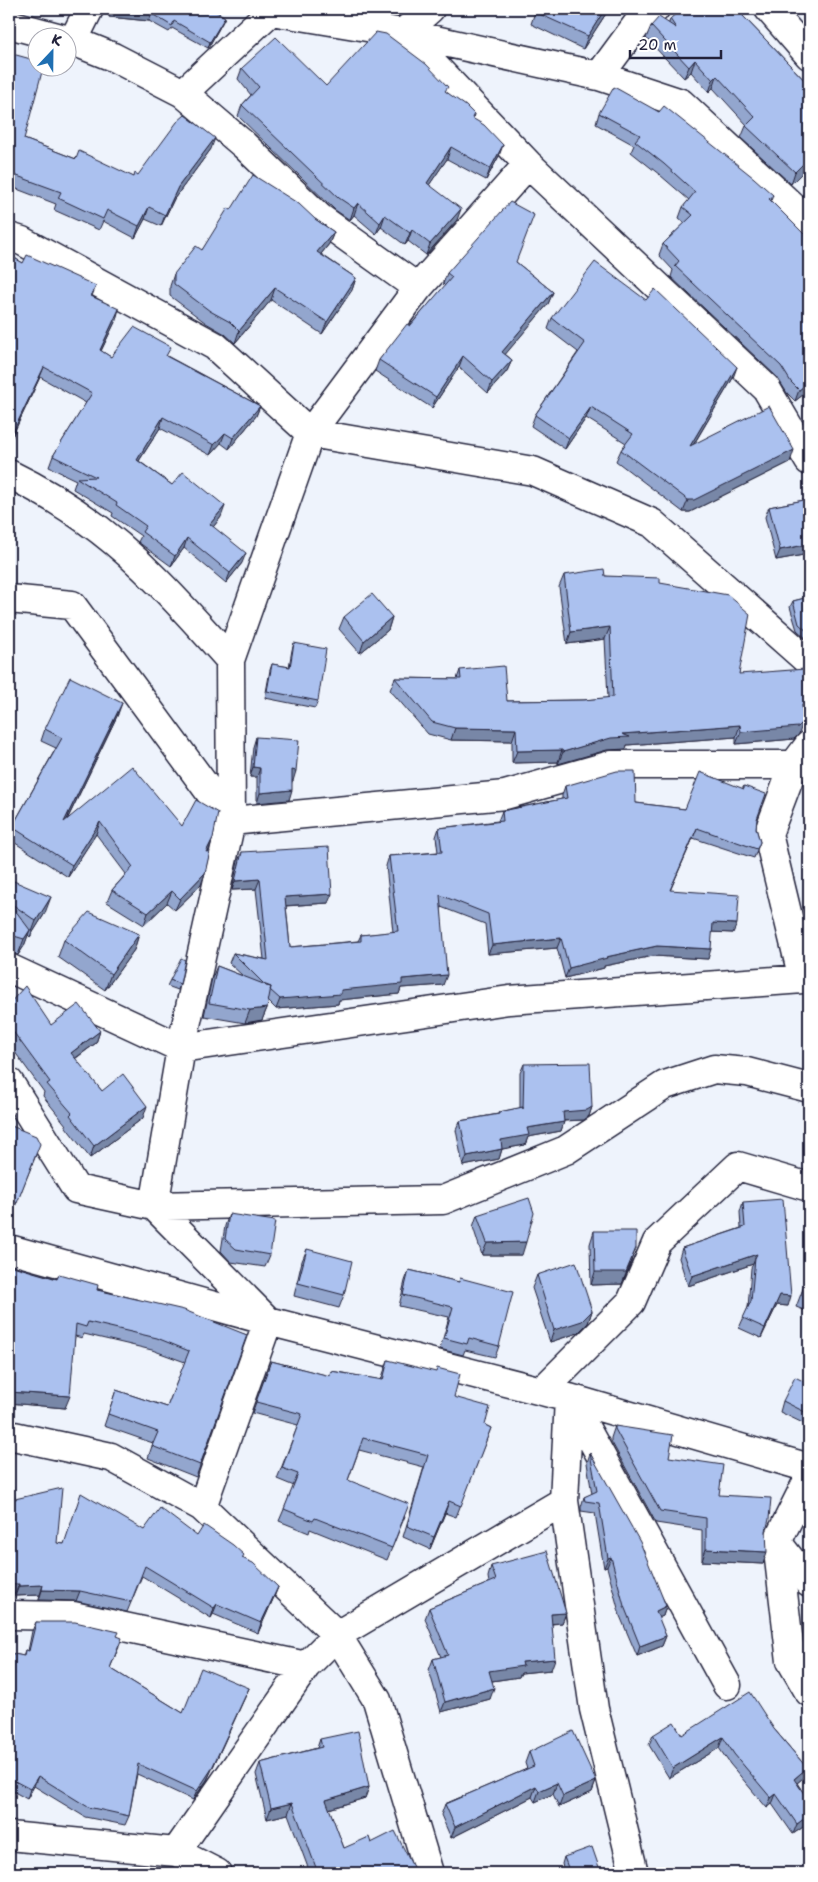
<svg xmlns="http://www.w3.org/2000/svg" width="818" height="1882" font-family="'Shantell Sans',sans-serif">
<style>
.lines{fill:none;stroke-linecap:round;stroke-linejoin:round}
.street-casing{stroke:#22223b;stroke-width:31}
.secondary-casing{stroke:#22223b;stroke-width:31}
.street{stroke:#fff;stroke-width:28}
.secondary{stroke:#fff;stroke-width:28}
.wall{fill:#93a6ce;stroke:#22223b}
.shaded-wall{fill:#7887a7;stroke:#22223b}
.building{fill:#abc1ef;stroke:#22223b}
</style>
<rect width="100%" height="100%" fill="#eef3fc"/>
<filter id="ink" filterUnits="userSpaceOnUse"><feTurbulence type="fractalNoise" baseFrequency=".02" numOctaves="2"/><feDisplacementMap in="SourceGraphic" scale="10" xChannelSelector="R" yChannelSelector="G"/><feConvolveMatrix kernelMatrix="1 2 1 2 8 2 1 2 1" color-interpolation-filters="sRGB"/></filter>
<g filter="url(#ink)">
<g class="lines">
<defs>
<path id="street" d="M 268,9 L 271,11 L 403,33 L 599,76 L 681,103 L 809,222
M 430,9 L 403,33 L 528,164 L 766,388 L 809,461
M 769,9 L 809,55
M 9,24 L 61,38
M 68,39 L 73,41 L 89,9
M 73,41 L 113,57 L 183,93 L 244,145 L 320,218 L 418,288
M 599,76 L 641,19 L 655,9
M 183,93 L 271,11
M 528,164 L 418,288 L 310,433 L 230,660 L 231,821 L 181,1048 L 154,1206 L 443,1200 L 566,1150 L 665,1085 L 714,1069 L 747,1072 L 809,1088
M 9,237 L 22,241 L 215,346 L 310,433 L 533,471 L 652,523 L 809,662
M 9,474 C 63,500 115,538 157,581 C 182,606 206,633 230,660
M 9,599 L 72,605 L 231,821 L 505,795 L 611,765 L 794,765
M 9,968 L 181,1048 L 509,1000 L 803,979 L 768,834 L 794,765 L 809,745
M 9,1082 L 76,1189 L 154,1206 L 268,1321 L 202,1507
M 9,1249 L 268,1321 L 569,1398 L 809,1468
M 542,1391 L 631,1302 L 657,1242 L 738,1166 L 809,1187
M 569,1398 L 564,1501 L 594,1709 L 634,1873
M 569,1398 L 727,1685
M 9,1435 L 111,1457 L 202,1507 L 337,1635 L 377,1700 L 429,1873
M 777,1542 L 809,1583
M 9,1615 L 73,1616 L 306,1666
M 9,1836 L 176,1852 L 217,1873
M 176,1852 L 306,1666 L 337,1635 L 564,1501"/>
<path id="secondary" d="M 809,1478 L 777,1542 L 791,1661 L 809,1692"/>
</defs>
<!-- street casing -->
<use href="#street" class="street-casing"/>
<!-- secondary casing -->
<use href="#secondary" class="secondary-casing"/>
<!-- street -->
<use href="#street" class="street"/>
<!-- secondary -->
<use href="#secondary" class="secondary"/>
</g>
<!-- wall -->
<path class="wall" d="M 109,9 L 212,9 L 225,17 L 222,23 L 208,48 L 172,28 L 169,32 L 149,21 L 109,17 Z
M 376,9 L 407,9 L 398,16 L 382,14 Z
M 609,9 L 583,49 L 531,24 L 535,12 Z
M 743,16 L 809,85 L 809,166 L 791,184 L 741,138 L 746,126 L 747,125 L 713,88 L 709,92 L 691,72 L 684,78 L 646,38 L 651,26 L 669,23 L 670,19 Z
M 9,53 L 24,139 L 76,159 L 134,177 L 211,149 L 174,199 L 161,226 L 145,219 L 135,238 L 103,221 L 99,230 L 54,210 L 56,204 L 9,186 Z
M 242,68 L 326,86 L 446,92 L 474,114 L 473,119 L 499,156 L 486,180 L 447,159 L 429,185 L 457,220 L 426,255 L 408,241 L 405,245 L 381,227 L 376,234 L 354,215 L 350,220 L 335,210 L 238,116 L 242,105 L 251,95 L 238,79 Z
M 599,113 L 773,195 L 771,201 L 809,239 L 809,393 L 808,391 L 795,401 L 787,393 L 777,377 L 671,277 L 673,270 L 659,255 L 663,244 L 685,223 L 679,218 L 683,207 L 689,200 L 660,175 L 631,152 L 634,145 L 596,124 Z
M 231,210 L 315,219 L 334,232 L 329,244 L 321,254 L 356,278 L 352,290 L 322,334 L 271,300 L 235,343 L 225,334 L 206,323 L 170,296 L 170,286 L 174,274 L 202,250 Z
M 9,255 L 23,263 L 96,286 L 92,296 L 116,320 L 101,351 L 111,357 L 167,356 L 260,406 L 256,416 L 229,449 L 221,443 L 210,455 L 160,428 L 139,461 L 172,485 L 221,517 L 213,527 L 242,563 L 226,583 L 184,548 L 171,566 L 138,542 L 141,536 L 112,516 L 113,513 L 73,489 L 76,480 L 49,467 L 53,456 L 86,403 L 40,377 L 9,443 Z
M 516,262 L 553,292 L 548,304 L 505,354 L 512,360 L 507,371 L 488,393 L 459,367 L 432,408 L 375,371 L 379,360 L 445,286 L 443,284 L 447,273 Z
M 552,318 L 733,378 L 694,444 L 790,462 L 690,512 L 683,512 L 616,461 L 621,450 L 626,443 L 586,418 L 565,449 L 531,426 L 535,415 L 578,352 L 548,329 Z
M 809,499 L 809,554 L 776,560 L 765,517 L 769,507 Z
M 564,575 L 605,576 L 660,583 L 739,674 L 802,711 L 799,734 L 794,739 L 736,744 L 736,737 L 627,745 L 626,749 L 607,750 L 558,764 L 558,762 L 512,763 L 512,741 L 451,740 L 428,734 L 390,690 L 395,678 L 457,679 L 460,670 L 507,701 L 584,700 L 608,698 L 605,639 L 567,644 L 559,587 Z
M 809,597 L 809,641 L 797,630 L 790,607 L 793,601 Z
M 344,617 L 392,617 L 388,630 L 360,653 L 339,629 Z
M 294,643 L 318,701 L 315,708 L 265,698 L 270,670 L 272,664 L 289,667 L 292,650 Z
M 118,714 L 67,820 L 182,826 L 208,852 L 205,873 L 201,885 L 175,910 L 167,903 L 144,925 L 107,902 L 112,890 L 126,874 L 96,834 L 68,877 L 9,839 L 12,827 L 56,748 L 41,741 L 45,729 Z
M 256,737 L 293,781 L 292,781 L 289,800 L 257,803 L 257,777 L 250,777 L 253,747 Z
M 565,786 L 636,803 L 685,809 L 743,788 L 744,786 L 757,820 L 756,828 L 760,842 L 754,858 L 693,838 L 670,890 L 733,933 L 712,932 L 708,959 L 653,956 L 604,966 L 604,968 L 565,978 L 557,948 L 488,954 L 485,924 L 441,907 L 443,985 L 401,988 L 399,994 L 339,1000 L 338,1004 L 276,1009 L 268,1001 L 267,1008 L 262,1020 L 245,1023 L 204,1016 L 212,978 L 217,966 L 243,976 L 229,963 L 233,953 L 264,959 L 256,889 L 232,890 L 238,861 L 242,852 L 328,903 L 286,906 L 290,947 L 358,941 L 361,935 L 393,932 L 386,866 L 389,856 L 438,852 L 436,837 L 439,828 L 498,821 L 502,811 L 562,799 L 562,795 Z
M 9,879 L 45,913 L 30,937 L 28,935 L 24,946 L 18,955 L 9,953 Z
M 139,934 L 134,950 L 105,990 L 58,957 L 64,940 Z
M 170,980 L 180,984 L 178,990 L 167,986 Z
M 9,1004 L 51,1025 L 100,1031 L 96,1043 L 75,1059 L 102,1091 L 143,1118 L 90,1158 L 66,1127 L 66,1125 L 43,1096 L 44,1092 L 9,1044 Z
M 524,1064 L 592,1107 L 589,1116 L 584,1120 L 564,1121 L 561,1131 L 528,1137 L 525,1145 L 502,1149 L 499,1159 L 463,1166 L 456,1130 L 460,1121 L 498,1114 L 499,1112 L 520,1108 L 520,1073 Z
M 9,1125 L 36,1155 L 12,1214 L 9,1213 Z
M 743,1202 L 788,1306 L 777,1305 L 761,1338 L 739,1328 L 748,1308 L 751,1268 L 753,1264 L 688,1286 L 679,1258 L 682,1248 L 741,1228 L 740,1212 Z
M 229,1214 L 270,1255 L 265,1267 L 231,1262 L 221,1251 L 225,1226 Z
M 477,1215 L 522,1255 L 482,1255 L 473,1227 Z
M 594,1231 L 632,1261 L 622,1284 L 591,1285 L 590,1244 Z
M 307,1249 L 344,1295 L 339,1308 L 294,1296 L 302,1261 Z
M 9,1265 L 97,1290 L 247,1335 L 196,1477 L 148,1458 L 153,1443 L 104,1426 L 116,1390 L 167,1407 L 185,1362 L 152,1350 L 84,1334 L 82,1338 L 75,1336 L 65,1408 L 9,1403 Z
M 409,1270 L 459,1282 L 460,1278 L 499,1346 L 495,1357 L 465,1350 L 463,1355 L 440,1349 L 449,1317 L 399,1306 L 405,1281 Z
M 809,1273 L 809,1312 L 796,1307 Z
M 537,1275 L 592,1311 L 588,1323 L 578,1333 L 550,1342 L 532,1288 Z
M 388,1360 L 454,1397 L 485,1425 L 491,1428 L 456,1517 L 445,1513 L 430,1549 L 403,1537 L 424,1467 L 359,1450 L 348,1480 L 405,1516 L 387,1560 L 310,1529 L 309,1533 L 279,1521 L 294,1486 L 277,1479 L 298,1425 L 252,1413 L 271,1361 L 329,1376 L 331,1371 L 381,1380 Z
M 809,1384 L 809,1426 L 780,1412 L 783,1401 Z
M 615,1426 L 669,1457 L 719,1495 L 766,1531 L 763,1564 L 702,1561 L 702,1530 L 656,1523 L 611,1441 L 611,1438 Z
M 590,1453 L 666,1606 L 663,1616 L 658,1618 L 666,1636 L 662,1646 L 637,1656 L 620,1616 L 607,1567 L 604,1568 L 595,1513 L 581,1511 L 581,1507 L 584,1497 L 592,1494 L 587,1463 Z
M 15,1499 L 57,1543 L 64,1544 L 144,1530 L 197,1536 L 243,1559 L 278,1587 L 274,1597 L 258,1633 L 213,1614 L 211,1618 L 142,1576 L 127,1612 L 76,1601 L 39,1600 L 40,1595 L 15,1596 Z
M 491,1566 L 566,1613 L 562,1623 L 552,1624 L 551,1670 L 521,1673 L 519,1677 L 492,1681 L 490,1699 L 441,1712 L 429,1670 L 433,1659 L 441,1657 L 425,1619 L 429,1608 L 489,1583 L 488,1577 Z
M 36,1622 L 117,1636 L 119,1647 L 110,1668 L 183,1713 L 249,1688 L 245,1697 L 207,1780 L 193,1800 L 137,1774 L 129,1816 L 125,1825 L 85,1817 L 34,1786 L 27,1799 L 9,1789 L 9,1653 L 23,1656 L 25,1650 L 28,1651 L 32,1631 Z
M 774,1729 L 807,1768 L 803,1778 L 797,1783 L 809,1801 L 809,1823 L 793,1834 L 772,1804 L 767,1808 L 730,1764 L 719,1748 L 669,1778 L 649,1745 L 653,1735 L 682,1735 Z
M 320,1739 L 369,1787 L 365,1798 L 329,1809 L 344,1848 L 371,1843 L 416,1873 L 310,1873 L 288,1814 L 267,1819 L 256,1774 L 260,1763 L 317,1748 Z
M 529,1752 L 596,1781 L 592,1792 L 559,1807 L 553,1794 L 535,1802 L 532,1797 L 451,1838 L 441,1815 L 445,1804 L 527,1769 L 525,1763 Z
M 564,1857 L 601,1873 L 565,1873 L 562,1864 Z"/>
<!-- shaded-wall -->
<path class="shaded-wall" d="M 401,9 L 407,9 L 398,16 Z
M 605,9 L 609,9 L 583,49 L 588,36 Z
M 111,10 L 152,14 L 149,21 L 109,17 Z
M 225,17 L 222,23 L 208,48 L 210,42 Z
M 695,60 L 691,72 L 684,78 L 689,67 Z
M 717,76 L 713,88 L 709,92 L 713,80 Z
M 215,138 L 211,149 L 174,199 L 161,226 L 165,215 L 178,187 Z
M 503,145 L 499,156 L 486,180 L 490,169 Z
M 451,147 L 447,159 L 423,194 L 427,183 Z
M 809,158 L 809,166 L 791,184 L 795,172 Z
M 358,203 L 354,215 L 350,220 L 354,208 Z
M 149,207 L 145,219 L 135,238 L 139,226 Z
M 461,209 L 457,220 L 426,255 L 430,244 Z
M 385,215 L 381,227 L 376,234 L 380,223 Z
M 412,230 L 408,241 L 405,245 L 410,233 Z
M 334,232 L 329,244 L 313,264 L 317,252 Z
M 356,278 L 352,290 L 322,334 L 327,322 Z
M 275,288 L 271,300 L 235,343 L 239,331 Z
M 553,292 L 548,304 L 498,363 L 502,352 Z
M 119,309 L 116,320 L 96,361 L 100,350 Z
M 463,356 L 459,367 L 432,408 L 436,397 Z
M 512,360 L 507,371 L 488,393 L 492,382 Z
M 44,367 L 40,377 L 9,443 L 11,436 Z
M 737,367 L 733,378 L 686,457 L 690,446 Z
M 809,382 L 809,387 L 808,391 L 795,401 L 799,390 Z
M 260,406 L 256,416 L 229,449 L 233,438 Z
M 591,407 L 586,418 L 565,449 L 569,438 Z
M 163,417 L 160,428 L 133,470 L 137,460 Z
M 225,433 L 221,443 L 210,455 L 214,445 Z
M 794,450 L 790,462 L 690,512 L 683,512 L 688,500 Z
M 225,506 L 221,517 L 207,535 L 210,524 Z
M 187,538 L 184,548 L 171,566 L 175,556 Z
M 809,544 L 809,554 L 776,560 L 780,550 Z
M 246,553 L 242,563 L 226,583 L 230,573 Z
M 392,617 L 388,630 L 360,653 L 364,641 Z
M 610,627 L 605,639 L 567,644 L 571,632 Z
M 122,703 L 118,714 L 60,834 L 64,822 Z
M 803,722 L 799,734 L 794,739 L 736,744 L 741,732 Z
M 740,725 L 736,737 L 627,745 L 626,749 L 607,750 L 558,764 L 563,752 L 622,734 Z
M 455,728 L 516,729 L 512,741 L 451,740 Z
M 562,750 L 558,762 L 512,763 L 517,751 Z
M 253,767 L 260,768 L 257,777 L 250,777 Z
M 292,770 L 296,771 L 293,781 L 288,780 Z
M 292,790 L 289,800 L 257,803 L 260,793 Z
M 100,822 L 96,834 L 68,877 L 72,865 Z
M 697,828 L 693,838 L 666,900 L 670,890 Z
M 213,838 L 209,850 L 201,863 L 206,852 Z
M 205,873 L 201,885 L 175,910 L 180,899 Z
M 260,879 L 256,889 L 232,890 L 235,881 Z
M 172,891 L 167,903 L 144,925 L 148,913 Z
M 332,894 L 328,903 L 282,906 L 285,897 Z
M 51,897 L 45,913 L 30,937 L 36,921 Z
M 713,923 L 737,924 L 733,933 L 709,932 Z
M 30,930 L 24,946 L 18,955 L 24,939 Z
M 139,934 L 134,950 L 105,990 L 111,974 Z
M 14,936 L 9,951 L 9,938 Z
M 561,938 L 557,948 L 488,954 L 492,945 Z
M 657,946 L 711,949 L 708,959 L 653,956 L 604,966 L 604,968 L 565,978 L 569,968 L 606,957 Z
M 447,975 L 443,985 L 401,988 L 399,994 L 339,1000 L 338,1004 L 276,1009 L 280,999 L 341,990 L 402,979 Z
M 267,1008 L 262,1020 L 245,1023 L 250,1010 Z
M 100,1031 L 96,1043 L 66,1065 L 71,1053 Z
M 147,1106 L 143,1118 L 90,1158 L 94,1146 Z
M 592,1107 L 589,1116 L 584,1120 L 559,1121 L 563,1112 Z
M 564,1122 L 561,1131 L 528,1137 L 525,1145 L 497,1150 L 501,1140 L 527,1128 Z
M 502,1149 L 499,1159 L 463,1166 L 467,1156 Z
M 526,1242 L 522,1255 L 482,1255 L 487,1243 Z
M 636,1248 L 622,1284 L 591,1285 L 595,1272 Z
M 757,1254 L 753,1264 L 688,1286 L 692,1276 Z
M 780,1295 L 791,1296 L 788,1306 L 777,1305 L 761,1338 L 765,1328 Z
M 592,1311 L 588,1323 L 578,1333 L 550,1342 L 554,1330 Z
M 9,1392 L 70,1396 L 65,1408 L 9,1403 Z
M 449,1501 L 445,1513 L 430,1549 L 434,1537 Z
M 706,1549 L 767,1552 L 763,1564 L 702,1561 Z
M 611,1557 L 607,1567 L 604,1568 L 608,1558 Z
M 9,1584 L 19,1584 L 15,1594 L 9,1594 Z
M 43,1585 L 40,1595 L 15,1596 L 19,1586 Z
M 278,1587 L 274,1597 L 258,1633 L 261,1623 Z
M 42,1590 L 80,1591 L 76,1601 L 39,1600 Z
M 217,1604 L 213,1614 L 211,1618 L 214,1608 Z
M 666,1606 L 663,1616 L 652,1621 L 656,1611 Z
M 566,1613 L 562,1623 L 547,1624 L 551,1614 Z
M 666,1636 L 662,1646 L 637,1656 L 640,1646 Z
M 555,1659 L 551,1670 L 521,1673 L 519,1677 L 485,1682 L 489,1671 L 522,1662 Z
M 249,1688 L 245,1697 L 207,1780 L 193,1800 L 197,1791 Z
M 494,1688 L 490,1699 L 441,1712 L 445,1702 Z
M 723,1737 L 719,1748 L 669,1778 L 673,1768 Z
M 807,1768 L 803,1778 L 790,1789 L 794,1779 Z
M 38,1776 L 34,1786 L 27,1799 L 30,1789 Z
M 596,1781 L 592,1792 L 559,1807 L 563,1796 Z
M 557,1783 L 553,1794 L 535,1802 L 539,1791 Z
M 536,1786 L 532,1797 L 451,1838 L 455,1827 Z
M 369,1787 L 365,1798 L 322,1811 L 326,1800 Z
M 776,1794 L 772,1804 L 767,1808 L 771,1798 Z
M 292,1803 L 288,1814 L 267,1819 L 271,1808 Z
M 809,1815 L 809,1823 L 793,1834 L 797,1824 Z"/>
<!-- building -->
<path class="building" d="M 111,9 L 212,9 L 225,17 L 210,42 L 174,21 L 172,26 L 152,14 L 111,10 Z
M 537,9 L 605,9 L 588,36 L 535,12 Z
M 681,9 L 744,9 L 743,16 L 809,85 L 809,158 L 795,172 L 746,126 L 755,117 L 717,76 L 713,80 L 695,60 L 689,67 L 651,26 L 659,17 L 676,28 L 670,19 Z
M 376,32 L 386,34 L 426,64 L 448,87 L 445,91 L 466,106 L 474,114 L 472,118 L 484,125 L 503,145 L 490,169 L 451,147 L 427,183 L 461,209 L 430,244 L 412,230 L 410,233 L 385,215 L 380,223 L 358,203 L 354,208 L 339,198 L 242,105 L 259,87 L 242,68 L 276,37 L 326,86 Z
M 9,53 L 38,61 L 38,68 L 43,68 L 24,139 L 76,159 L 79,151 L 134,177 L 135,173 L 138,175 L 177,122 L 185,115 L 215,138 L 178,187 L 165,215 L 149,207 L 139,226 L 107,210 L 103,219 L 58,198 L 61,192 L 9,173 Z
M 614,87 L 659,112 L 664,106 L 754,178 L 773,195 L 769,199 L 809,239 L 809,382 L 799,390 L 791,382 L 781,366 L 675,266 L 679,261 L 663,244 L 693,215 L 683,207 L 695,192 L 664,164 L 635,141 L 640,135 L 599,113 Z
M 253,175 L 299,204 L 315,219 L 334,232 L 317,252 L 356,278 L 327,322 L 275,288 L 239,331 L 230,322 L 210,311 L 174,284 L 174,274 L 196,246 L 202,250 L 228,208 L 231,210 Z
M 510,202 L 534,215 L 516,262 L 553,292 L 502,352 L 512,360 L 492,382 L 463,356 L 436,397 L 379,360 L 407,324 L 410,326 L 452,277 L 447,273 Z
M 9,255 L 23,263 L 27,255 L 96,286 L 91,296 L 119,309 L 100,350 L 111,357 L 134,327 L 171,347 L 166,356 L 260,406 L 233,438 L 225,433 L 214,445 L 163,417 L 137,460 L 172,485 L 183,472 L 225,506 L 210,524 L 246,553 L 230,573 L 187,538 L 175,556 L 142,532 L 146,526 L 116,505 L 117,503 L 77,478 L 96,477 L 53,456 L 92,393 L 44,367 L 11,436 L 9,435 Z
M 595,262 L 646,300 L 655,289 L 737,367 L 690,446 L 769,406 L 794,450 L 694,500 L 688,500 L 621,450 L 633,434 L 591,407 L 569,438 L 535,415 L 585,343 L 552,318 Z
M 809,499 L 809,544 L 780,550 L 769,507 Z
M 604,569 L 605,576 L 660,578 L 660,583 L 728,595 L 750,614 L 739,674 L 805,669 L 805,705 L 802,705 L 803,722 L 798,727 L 741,732 L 740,725 L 622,734 L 630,737 L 611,738 L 563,752 L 562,750 L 517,751 L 516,729 L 455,728 L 432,722 L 395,678 L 461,679 L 460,670 L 504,666 L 507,701 L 584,700 L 613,697 L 610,627 L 571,632 L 564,575 Z
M 372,594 L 392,617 L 364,641 L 344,617 Z
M 809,597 L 809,633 L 799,624 L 793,601 Z
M 294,643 L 326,649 L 318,701 L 267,691 L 272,664 L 290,667 Z
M 70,677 L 122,703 L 64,822 L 132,766 L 182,826 L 196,800 L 218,813 L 213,838 L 206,852 L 210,851 L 205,873 L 180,899 L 172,891 L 148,913 L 112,890 L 133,867 L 100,822 L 72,865 L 12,827 L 62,738 L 45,729 Z
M 256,737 L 299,740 L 296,771 L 292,770 L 292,790 L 260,793 L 260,768 L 253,767 Z
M 617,771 L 635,771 L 636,803 L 685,809 L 700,772 L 744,789 L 744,786 L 766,794 L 757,819 L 756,828 L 760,842 L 757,849 L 697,828 L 670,890 L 739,895 L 737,924 L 713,923 L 711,949 L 657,946 L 606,957 L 607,958 L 569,968 L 561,938 L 492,945 L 488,914 L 440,895 L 447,975 L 402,979 L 402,984 L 341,990 L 341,994 L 280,999 L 270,990 L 271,987 L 266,986 L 233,953 L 268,960 L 260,879 L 235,881 L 242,852 L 329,847 L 332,894 L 285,897 L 290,947 L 361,941 L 361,935 L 398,931 L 389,856 L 442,852 L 439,828 L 503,821 L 502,811 L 567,798 L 565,786 Z
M 9,879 L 51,897 L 36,921 L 9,902 L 30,930 L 24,939 L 14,936 L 9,938 Z
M 89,912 L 139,934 L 111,974 L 64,940 Z
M 181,958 L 185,960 L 180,984 L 170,980 Z
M 217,966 L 271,987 L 267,1008 L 250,1010 L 209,1003 Z
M 25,986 L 51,1025 L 79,1004 L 100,1031 L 71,1053 L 102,1091 L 123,1074 L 147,1106 L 94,1146 L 70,1115 L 72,1113 L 47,1084 L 50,1082 L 9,1026 L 9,1004 Z
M 590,1063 L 592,1107 L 587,1110 L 563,1112 L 564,1122 L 527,1128 L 529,1135 L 501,1140 L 502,1149 L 467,1156 L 460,1121 L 499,1114 L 499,1112 L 523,1107 L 523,1109 L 524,1064 Z
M 9,1125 L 36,1136 L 40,1144 L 17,1203 L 9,1200 Z
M 529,1198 L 534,1213 L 526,1242 L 487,1243 L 477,1215 Z
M 783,1199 L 791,1296 L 780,1295 L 765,1328 L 743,1318 L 751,1301 L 755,1258 L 757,1254 L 692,1276 L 682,1248 L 745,1227 L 743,1202 Z
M 229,1214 L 275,1221 L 270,1255 L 236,1249 L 225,1239 Z
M 594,1231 L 636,1231 L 636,1248 L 626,1272 L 595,1272 Z
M 307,1249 L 352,1261 L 344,1295 L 298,1283 Z
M 576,1262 L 592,1311 L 582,1321 L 554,1330 L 537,1275 Z
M 9,1265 L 57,1279 L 59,1274 L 98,1285 L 97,1290 L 184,1310 L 247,1335 L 200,1465 L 152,1446 L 158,1432 L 108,1414 L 116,1390 L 167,1407 L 189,1351 L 157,1338 L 88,1322 L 86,1327 L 76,1324 L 70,1396 L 9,1392 Z
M 409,1270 L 459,1282 L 460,1278 L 513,1292 L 499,1346 L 469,1338 L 467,1344 L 444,1338 L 453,1307 L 403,1295 Z
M 809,1273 L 809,1298 L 801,1295 Z
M 388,1360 L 436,1372 L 437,1368 L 460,1374 L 454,1397 L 490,1407 L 485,1425 L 491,1428 L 461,1506 L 449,1501 L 434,1537 L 407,1526 L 428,1455 L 363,1438 L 348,1480 L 409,1504 L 392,1548 L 315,1518 L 313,1521 L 284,1509 L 298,1474 L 282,1468 L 302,1414 L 256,1402 L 271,1361 L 330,1376 L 331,1371 L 383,1380 Z
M 795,1377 L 809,1384 L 809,1414 L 783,1401 Z
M 615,1426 L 673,1435 L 669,1457 L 723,1465 L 719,1495 L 771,1498 L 769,1519 L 766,1531 L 767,1552 L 706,1549 L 706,1518 L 660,1511 L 615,1429 Z
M 590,1453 L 640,1542 L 666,1606 L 656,1611 L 666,1636 L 640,1646 L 624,1606 L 611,1557 L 608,1558 L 599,1503 L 585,1501 L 584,1497 L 597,1491 Z
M 9,1487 L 13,1487 L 15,1499 L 62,1488 L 57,1543 L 64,1544 L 81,1493 L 144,1530 L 160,1508 L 197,1536 L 204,1525 L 233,1545 L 244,1555 L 242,1558 L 253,1563 L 278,1587 L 261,1623 L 217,1604 L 214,1608 L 145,1566 L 131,1602 L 80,1591 L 42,1590 L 43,1585 L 19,1586 L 19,1584 L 9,1584 Z
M 547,1551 L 566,1613 L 551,1614 L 555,1659 L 522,1662 L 523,1666 L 489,1671 L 494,1688 L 445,1702 L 433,1659 L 448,1655 L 429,1608 L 496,1580 L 491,1566 Z
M 36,1622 L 75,1622 L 119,1632 L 117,1636 L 122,1638 L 110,1668 L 183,1713 L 201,1668 L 249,1688 L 211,1770 L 197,1791 L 138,1764 L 129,1816 L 88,1807 L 38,1776 L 30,1789 L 9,1778 L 9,1653 L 24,1656 L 25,1650 L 29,1651 Z
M 750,1692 L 774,1729 L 807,1768 L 794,1779 L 809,1801 L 809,1815 L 797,1824 L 776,1794 L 771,1798 L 734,1754 L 723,1737 L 673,1768 L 653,1735 L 674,1722 L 682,1735 Z
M 358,1731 L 369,1787 L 326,1800 L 344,1848 L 369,1837 L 371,1843 L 395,1831 L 416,1873 L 318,1873 L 292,1803 L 271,1808 L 260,1763 L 322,1747 L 320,1739 Z
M 573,1731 L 596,1781 L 563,1796 L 557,1783 L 539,1791 L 536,1786 L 455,1827 L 445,1804 L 534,1766 L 529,1752 Z
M 592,1847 L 601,1873 L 570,1873 L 564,1857 Z"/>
</g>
<!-- margin -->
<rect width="818" height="1882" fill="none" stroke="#fff" stroke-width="30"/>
<rect x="15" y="15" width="788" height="1852" fill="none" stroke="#22223b" stroke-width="2" filter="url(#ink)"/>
<!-- north arrow -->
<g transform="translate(52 52) rotate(22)"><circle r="24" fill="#ffffff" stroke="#a7a7b1"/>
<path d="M0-4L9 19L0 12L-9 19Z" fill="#1f6fb2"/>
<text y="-8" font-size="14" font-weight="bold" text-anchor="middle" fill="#22223b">K</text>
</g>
<!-- scale -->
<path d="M630 50v8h91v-8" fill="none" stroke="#22223b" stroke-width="2.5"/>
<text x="638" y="50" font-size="15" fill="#22223b" stroke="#ffffff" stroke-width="4" paint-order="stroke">20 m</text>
</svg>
